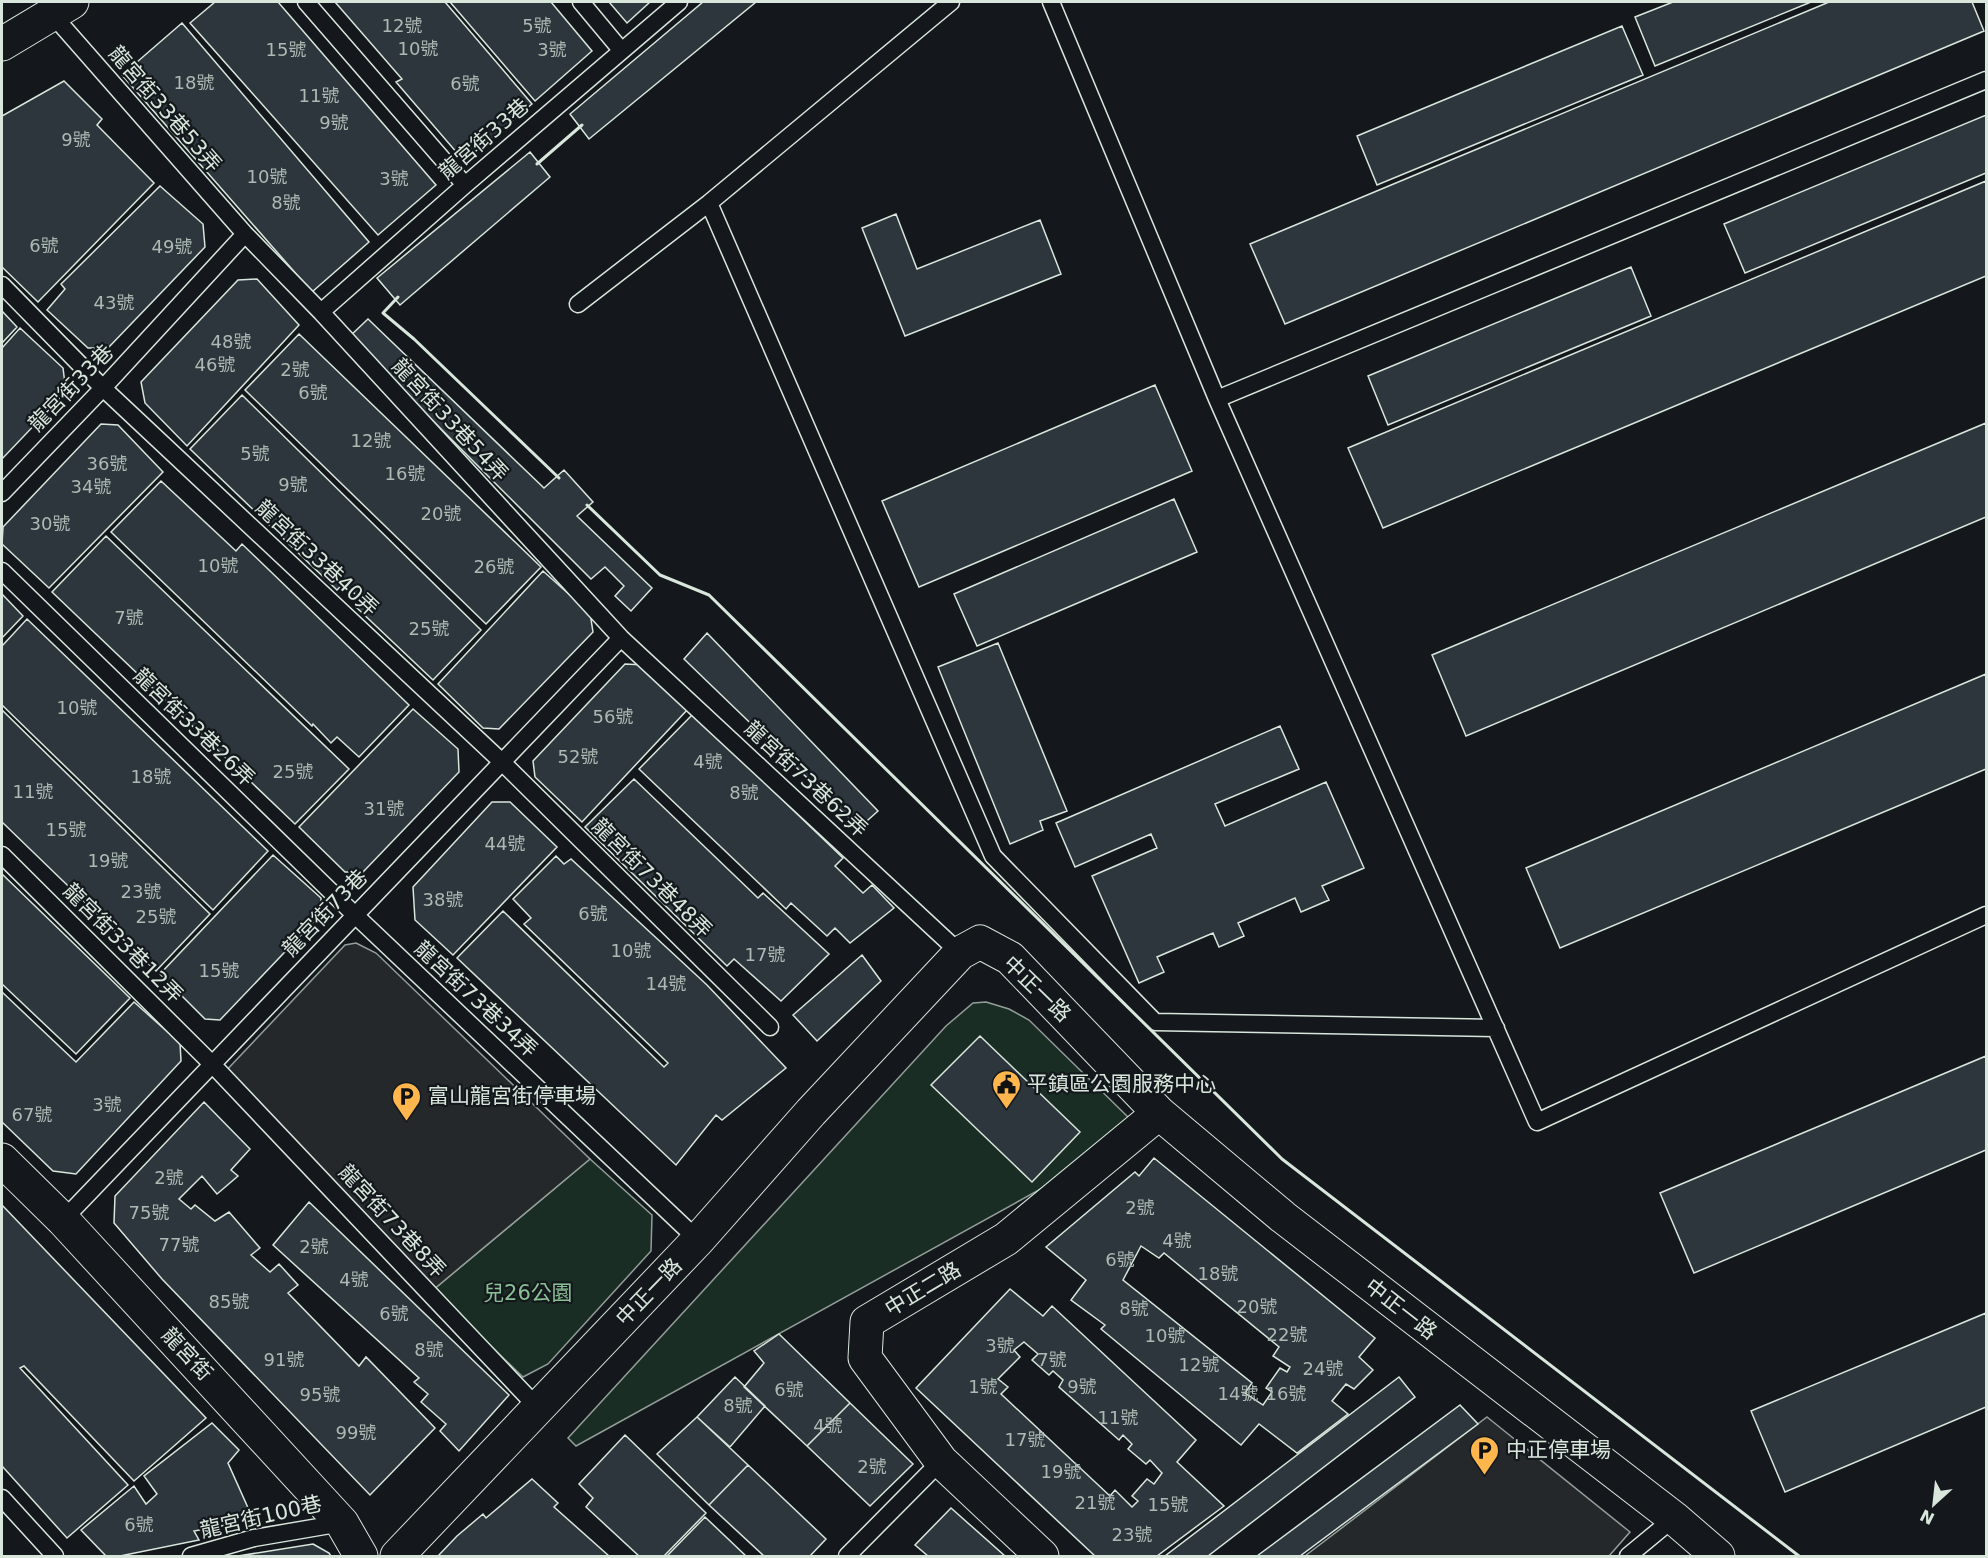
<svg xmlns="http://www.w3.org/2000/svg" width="1988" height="1558" font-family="'DejaVu Sans','Noto Sans TC',sans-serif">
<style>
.green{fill:#1a2d24;stroke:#939e99;stroke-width:1.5}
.parking{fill:#24282b;stroke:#939e99;stroke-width:1.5}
.building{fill:#2c363c;stroke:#d8e6dc;stroke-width:1.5;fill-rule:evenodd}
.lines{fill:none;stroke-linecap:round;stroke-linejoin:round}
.lane-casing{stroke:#d8e6dc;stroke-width:19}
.street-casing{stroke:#d8e6dc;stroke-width:35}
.secondary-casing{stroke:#d8e6dc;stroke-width:35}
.lane{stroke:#14181c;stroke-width:16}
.street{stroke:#14181c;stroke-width:33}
.secondary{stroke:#14181c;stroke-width:33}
.wall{stroke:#d8e6dc;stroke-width:3}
.labels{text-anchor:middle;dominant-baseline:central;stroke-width:4.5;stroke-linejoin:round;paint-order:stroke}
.number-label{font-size:18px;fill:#adbab4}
.street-label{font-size:21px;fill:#d8e6dc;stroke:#14181c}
.poi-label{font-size:21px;fill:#d8e6dc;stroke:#14181c;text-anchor:start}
.park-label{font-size:21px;fill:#8ac095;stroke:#14181c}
</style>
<rect width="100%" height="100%" fill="#14181c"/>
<!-- green -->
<path class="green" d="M 986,1002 L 1009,1009 L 1029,1020 L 1128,1117 L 1128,1133 L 1113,1149 L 576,1446 L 568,1438 L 946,1026 L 973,1003 Z
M 590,1159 L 652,1215 L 651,1251 L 548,1364 L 523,1377 L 433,1290 Z"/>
<!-- parking -->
<path class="parking" d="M 356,943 L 376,953 L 590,1159 L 433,1290 L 222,1075 L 345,945 Z
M 1487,1417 L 1630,1532 L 1609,1556 L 1305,1556 Z"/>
<!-- building -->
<path class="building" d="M 215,2 L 278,2 L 436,185 L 378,235 L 190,23 Z
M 335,2 L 445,2 L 532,104 L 464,161 L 396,82 L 402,79 Z
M 450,2 L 551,2 L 592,51 L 535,101 Z
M 609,2 L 650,2 L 627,23 Z
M 703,2 L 756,2 L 589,139 L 570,114 Z
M 1673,2 L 1811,2 L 1655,66 L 1635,17 Z
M 1829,2 L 1972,2 L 1984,31 L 1285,324 L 1250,244 Z
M 182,23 L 369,242 L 312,292 L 122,75 Z
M 1622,26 L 1643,75 L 1377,185 L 1357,136 Z
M 64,81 L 102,119 L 97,125 L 154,183 L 38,302 L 2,267 L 2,116 Z
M 1986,115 L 1986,173 L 1745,273 L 1724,224 Z
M 530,152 L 550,177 L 400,305 L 377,278 Z
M 1986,181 L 1986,276 L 1383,528 L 1348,448 Z
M 160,186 L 203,224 L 205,247 L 108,348 L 88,348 L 47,310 L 65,289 L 61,284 Z
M 896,214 L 917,269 L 1040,220 L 1061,274 L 905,336 L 862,228 Z
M 1631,267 L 1651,316 L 1388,425 L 1368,376 Z
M 257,279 L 299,325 L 187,446 L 145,403 L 141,382 L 238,280 Z
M 2,311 L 17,327 L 2,343 Z
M 368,319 L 544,488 L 564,470 L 593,502 L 577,516 L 652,588 L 631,611 L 615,596 L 624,586 L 605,567 L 591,579 L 349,337 Z
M 20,328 L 63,368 L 66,392 L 2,459 L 2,348 Z
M 299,334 L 541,567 L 486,624 L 245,390 Z
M 1155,385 L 1192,471 L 919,587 L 882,501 Z
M 242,395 L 481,630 L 433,680 L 356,607 L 362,601 L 344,583 L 337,590 L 190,449 Z
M 1986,423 L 1986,517 L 1466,736 L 1432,655 Z
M 101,424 L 118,425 L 163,472 L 49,588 L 2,544 L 3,527 Z
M 161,481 L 236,551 L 242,544 L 409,705 L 359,757 L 337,737 L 331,743 L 313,724 L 312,726 L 111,532 Z
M 1174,499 L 1197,552 L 977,646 L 954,594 Z
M 106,536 L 349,769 L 295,824 L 52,592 Z
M 543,571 L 590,613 L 593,632 L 499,729 L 483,728 L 438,684 Z
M 2,594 L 23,616 L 2,638 Z
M 27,619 L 268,851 L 213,910 L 2,705 L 2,646 Z
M 707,633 L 878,811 L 859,828 L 684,659 Z
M 998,643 L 1067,811 L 1040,821 L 1043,830 L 1010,844 L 938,667 Z
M 625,664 L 644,665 L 688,709 L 582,822 L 535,777 L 533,761 Z
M 1986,674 L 1986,769 L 1560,948 L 1526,868 Z
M 413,709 L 458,749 L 459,772 L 363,872 L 345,872 L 299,827 Z
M 2,710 L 210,914 L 156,971 L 2,822 Z
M 693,714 L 843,858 L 835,866 L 863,893 L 872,885 L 894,908 L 850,943 L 835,928 L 827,936 L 791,903 L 786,909 L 639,769 Z
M 1280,726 L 1299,769 L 1215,804 L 1225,826 L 1326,782 L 1364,868 L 1322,886 L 1329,900 L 1301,912 L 1295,898 L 1238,923 L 1244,936 L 1219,947 L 1213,933 L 1157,957 L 1164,972 L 1139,983 L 1092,876 L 1157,848 L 1151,834 L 1075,867 L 1056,823 Z
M 634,779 L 758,898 L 763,893 L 829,954 L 781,1001 L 734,959 L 727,966 L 585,827 Z
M 492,802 L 510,802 L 557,847 L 453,955 L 415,920 L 413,887 Z
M 273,855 L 321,898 L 321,914 L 220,1020 L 205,1019 L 160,974 Z
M 556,856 L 564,864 L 571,859 L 707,985 L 786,1068 L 722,1120 L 716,1115 L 676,1165 L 457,958 L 503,911 L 664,1067 L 668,1063 L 524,924 L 531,918 L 513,899 Z
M 2,874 L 130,998 L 76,1054 L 2,984 Z
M 862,955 L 881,981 L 817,1041 L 793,1015 Z
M 2,992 L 76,1062 L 134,1002 L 180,1043 L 181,1061 L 76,1174 L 53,1171 L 2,1122 Z
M 980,1036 L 1080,1132 L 1032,1182 L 931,1085 Z
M 1986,1056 L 1986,1150 L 1694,1273 L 1660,1193 Z
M 204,1102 L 250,1149 L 231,1170 L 238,1176 L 217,1194 L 202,1176 L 179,1199 L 191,1209 L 195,1205 L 215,1221 L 229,1212 L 260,1248 L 251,1255 L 270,1272 L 279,1264 L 298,1285 L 288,1293 L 359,1366 L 366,1357 L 435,1428 L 370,1495 L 162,1279 L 114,1223 L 115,1196 Z
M 1154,1158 L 1375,1338 L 1359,1357 L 1373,1370 L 1354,1389 L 1346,1384 L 1332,1401 L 1348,1414 L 1297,1453 L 1259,1424 L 1241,1445 L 1101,1329 L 1105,1325 L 1071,1300 L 1086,1280 L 1046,1247 L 1135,1172 L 1139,1176 ZM 1141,1246 L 1159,1258 L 1164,1253 L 1279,1347 L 1273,1356 L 1290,1367 L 1287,1372 L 1280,1368 L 1266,1388 L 1272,1392 L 1263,1405 L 1245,1393 L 1252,1383 L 1123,1280 Z
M 309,1202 L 509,1395 L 459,1451 L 440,1431 L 446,1424 L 421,1402 L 428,1394 L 414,1382 L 419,1378 L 273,1245 Z
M 2,1205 L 206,1418 L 134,1481 L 24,1366 L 20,1368 L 128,1485 L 67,1538 L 2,1466 Z
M 1010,1289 L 1043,1316 L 1052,1306 L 1196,1440 L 1177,1462 L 1224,1506 L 1157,1556 L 1095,1556 L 916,1388 ZM 1024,1342 L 1038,1354 L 1032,1360 L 1049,1375 L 1053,1371 L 1063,1380 L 1059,1387 L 1119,1440 L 1123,1435 L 1132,1444 L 1128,1449 L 1146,1464 L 1150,1460 L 1162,1473 L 1154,1484 L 1147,1479 L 1132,1496 L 1138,1501 L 1132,1507 L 1115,1490 L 1110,1496 L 1001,1394 L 1008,1387 L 998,1379 L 1020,1357 L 1014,1350 Z
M 1986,1313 L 1986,1407 L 1785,1492 L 1751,1411 Z
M 779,1334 L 850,1403 L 807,1446 L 744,1387 L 764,1363 L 754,1351 Z
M 735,1377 L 765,1406 L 730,1447 L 697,1417 Z
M 1399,1377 L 1415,1397 L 1208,1556 L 1165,1556 Z
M 850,1403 L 913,1464 L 870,1506 L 807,1446 Z
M 1460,1405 L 1478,1424 L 1300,1556 L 1257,1556 Z
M 697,1417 L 748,1465 L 709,1505 L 657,1454 Z
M 212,1423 L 239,1450 L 228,1463 L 249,1510 L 227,1525 L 194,1531 L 199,1540 L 120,1556 L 106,1556 L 81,1530 L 134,1486 L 146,1504 L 157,1494 L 144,1476 Z
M 625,1435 L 706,1513 L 664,1556 L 639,1556 L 586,1507 L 593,1498 L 579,1484 Z
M 748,1465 L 826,1539 L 810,1556 L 764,1556 L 709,1505 Z
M 532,1479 L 558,1503 L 554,1507 L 609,1556 L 438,1556 L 457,1536 L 483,1514 L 486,1518 Z
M 951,1508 L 1005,1556 L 928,1556 L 915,1545 Z
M 705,1517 L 746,1556 L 667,1556 Z
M 313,1544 L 329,1553 L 331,1556 L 238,1556 Z"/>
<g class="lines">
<defs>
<path id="lane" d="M 306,2 L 465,185
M 581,2 L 621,50
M 1051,2 L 1217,399 L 1537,1122 L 1986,915
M 51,13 L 245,234 L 321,312 L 621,638 L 960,953
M 709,203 L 993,856 L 1155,1022 L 1496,1028
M 2,285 L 103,388 L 502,762 L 770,1027
M 578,304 L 709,203 L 951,2
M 321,312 L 465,185 L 679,2
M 1217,399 L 1986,80
M 2,493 L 103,388 L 245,234
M 2,571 L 355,915 L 698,1240
M 2,855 L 212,1064 L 538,1408
M 63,1220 L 621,638
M 2,1498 L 55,1556
M 191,1556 L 254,1538 L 342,1523
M 847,1556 L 941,1461
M 1628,1556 L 1674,1518"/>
<path id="street" d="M 2,1160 L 63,1220 L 342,1523 L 361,1556
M 397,1556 L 698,1240 L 811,1112 L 960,953 L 980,942 L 1010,958 L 1159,1113 L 1283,1217 L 1674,1518 L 1718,1556
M 1042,1556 L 941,1461 L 865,1358 L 867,1322 L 1006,1239 L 1159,1113"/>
<path id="secondary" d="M 2,44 L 72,2"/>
</defs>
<!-- lane casing -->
<use href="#lane" class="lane-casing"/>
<!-- street casing -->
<use href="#street" class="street-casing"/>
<!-- secondary casing -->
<use href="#secondary" class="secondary-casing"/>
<!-- lane -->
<use href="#lane" class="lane"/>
<!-- street -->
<use href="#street" class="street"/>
<!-- secondary -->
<use href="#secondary" class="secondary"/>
<!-- wall -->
<path class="wall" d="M 537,164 L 582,125
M 398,297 L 383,313 L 414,339 L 559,478
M 587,505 L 660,575 L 709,595 L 1282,1159 L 1799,1556"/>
</g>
<!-- icons -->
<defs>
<symbol id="civic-pin" viewBox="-11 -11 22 30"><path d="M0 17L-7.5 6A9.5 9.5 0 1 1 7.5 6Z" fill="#ffb74d" stroke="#14181c"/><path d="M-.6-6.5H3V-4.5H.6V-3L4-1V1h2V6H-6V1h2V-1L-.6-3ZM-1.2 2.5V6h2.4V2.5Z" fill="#111"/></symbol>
<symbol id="parking-pin" viewBox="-11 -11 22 30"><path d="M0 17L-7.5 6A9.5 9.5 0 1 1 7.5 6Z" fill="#ffb74d" stroke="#14181c"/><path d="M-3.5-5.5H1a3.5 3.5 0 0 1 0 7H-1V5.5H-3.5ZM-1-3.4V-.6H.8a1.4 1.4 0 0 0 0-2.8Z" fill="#111"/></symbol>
</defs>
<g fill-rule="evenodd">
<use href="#civic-pin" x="990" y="1068" width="33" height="45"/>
<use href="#parking-pin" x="390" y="1080" width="33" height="45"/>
<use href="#parking-pin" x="1468" y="1434" width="33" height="45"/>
</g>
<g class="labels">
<!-- number labels -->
<g class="number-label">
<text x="402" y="25">12號</text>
<text x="537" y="25">5號</text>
<text x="418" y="48">10號</text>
<text x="286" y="49">15號</text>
<text x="552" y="49">3號</text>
<text x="194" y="82">18號</text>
<text x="465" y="83">6號</text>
<text x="319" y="95">11號</text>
<text x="334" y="122">9號</text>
<text x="76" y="139">9號</text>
<text x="267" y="176">10號</text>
<text x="394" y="178">3號</text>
<text x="286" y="202">8號</text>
<text x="44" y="245">6號</text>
<text x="172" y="246">49號</text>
<text x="114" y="302">43號</text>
<text x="231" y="341">48號</text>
<text x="215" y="364">46號</text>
<text x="295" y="369">2號</text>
<text x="313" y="392">6號</text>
<text x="371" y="440">12號</text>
<text x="255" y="453">5號</text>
<text x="107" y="463">36號</text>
<text x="405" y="473">16號</text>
<text x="293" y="484">9號</text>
<text x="91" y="486">34號</text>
<text x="441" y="513">20號</text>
<text x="50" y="523">30號</text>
<text x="218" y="565">10號</text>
<text x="494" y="566">26號</text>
<text x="129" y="617">7號</text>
<text x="429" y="628">25號</text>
<text x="77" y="707">10號</text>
<text x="613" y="716">56號</text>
<text x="578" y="756">52號</text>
<text x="708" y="761">4號</text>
<text x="293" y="771">25號</text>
<text x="151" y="776">18號</text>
<text x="33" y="791">11號</text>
<text x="744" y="792">8號</text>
<text x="384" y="808">31號</text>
<text x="66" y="829">15號</text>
<text x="505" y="843">44號</text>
<text x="108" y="860">19號</text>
<text x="141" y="891">23號</text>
<text x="443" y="899">38號</text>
<text x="593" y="913">6號</text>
<text x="156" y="916">25號</text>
<text x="631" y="950">10號</text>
<text x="765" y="954">17號</text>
<text x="219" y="970">15號</text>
<text x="666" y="983">14號</text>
<text x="107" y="1104">3號</text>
<text x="32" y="1114">67號</text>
<text x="169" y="1177">2號</text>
<text x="1140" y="1207">2號</text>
<text x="149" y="1212">75號</text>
<text x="1177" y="1240">4號</text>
<text x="179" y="1244">77號</text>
<text x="314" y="1246">2號</text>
<text x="1120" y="1259">6號</text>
<text x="1218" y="1273">18號</text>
<text x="354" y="1279">4號</text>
<text x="229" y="1301">85號</text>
<text x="1257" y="1306">20號</text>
<text x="1134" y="1308">8號</text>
<text x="394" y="1313">6號</text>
<text x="1287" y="1334">22號</text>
<text x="1165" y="1335">10號</text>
<text x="1000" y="1345">3號</text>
<text x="429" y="1349">8號</text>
<text x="284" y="1359">91號</text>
<text x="1052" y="1359">7號</text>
<text x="1199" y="1364">12號</text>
<text x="1323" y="1368">24號</text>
<text x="983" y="1386">1號</text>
<text x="1082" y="1386">9號</text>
<text x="789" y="1389">6號</text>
<text x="1238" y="1393">14號</text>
<text x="1286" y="1393">16號</text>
<text x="320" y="1394">95號</text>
<text x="738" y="1405">8號</text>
<text x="1118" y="1417">11號</text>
<text x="828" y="1425">4號</text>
<text x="356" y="1432">99號</text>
<text x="1025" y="1439">17號</text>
<text x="872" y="1466">2號</text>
<text x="1061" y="1471">19號</text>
<text x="1095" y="1502">21號</text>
<text x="1168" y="1504">15號</text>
<text x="139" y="1524">6號</text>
<text x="1132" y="1534">23號</text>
</g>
<!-- street labels -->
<g class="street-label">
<text transform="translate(165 109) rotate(49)">龍宮街33巷53弄</text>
<text transform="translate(484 139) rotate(-41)">龍宮街33巷</text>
<text transform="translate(71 388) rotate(-46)">龍宮街33巷</text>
<text transform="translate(450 420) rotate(47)">龍宮街33巷54弄</text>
<text transform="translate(317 558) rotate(43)">龍宮街33巷40弄</text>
<text transform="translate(194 727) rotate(44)">龍宮街33巷26弄</text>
<text transform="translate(806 779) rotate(43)">龍宮街73巷62弄</text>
<text transform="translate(652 878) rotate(45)">龍宮街73巷48弄</text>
<text transform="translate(325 913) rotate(-46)">龍宮街73巷</text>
<text transform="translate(123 943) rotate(45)">龍宮街33巷12弄</text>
<text transform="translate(1037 989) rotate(44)">中正一路</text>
<text transform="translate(476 999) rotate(43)">龍宮街73巷34弄</text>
<text transform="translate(392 1221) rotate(47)">龍宮街73巷8弄</text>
<text transform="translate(923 1289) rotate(-31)">中正二路</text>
<text transform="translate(649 1292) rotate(-46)">中正一路</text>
<text transform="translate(1401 1309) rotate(38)">中正一路</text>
<text transform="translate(187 1354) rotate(47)">龍宮街</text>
<text transform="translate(261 1517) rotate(-13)">龍宮街100巷</text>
</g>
<!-- poi labels -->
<g class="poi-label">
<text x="1027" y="1084">平鎮區公園服務中心</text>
<text x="428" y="1096">富山龍宮街停車場</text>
<text x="1506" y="1450">中正停車場</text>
</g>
<!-- park labels -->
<g class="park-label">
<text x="528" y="1293">兒26公園</text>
</g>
</g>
<!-- border -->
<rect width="1988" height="1558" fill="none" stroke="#d8e6dc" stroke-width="6"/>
<!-- north arrow -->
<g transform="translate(1934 1504) rotate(207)" stroke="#14181c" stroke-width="4.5" paint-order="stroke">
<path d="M0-4.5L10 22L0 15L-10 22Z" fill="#d8e6dc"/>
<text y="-9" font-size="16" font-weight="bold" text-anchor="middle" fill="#d8e6dc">N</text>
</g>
</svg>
